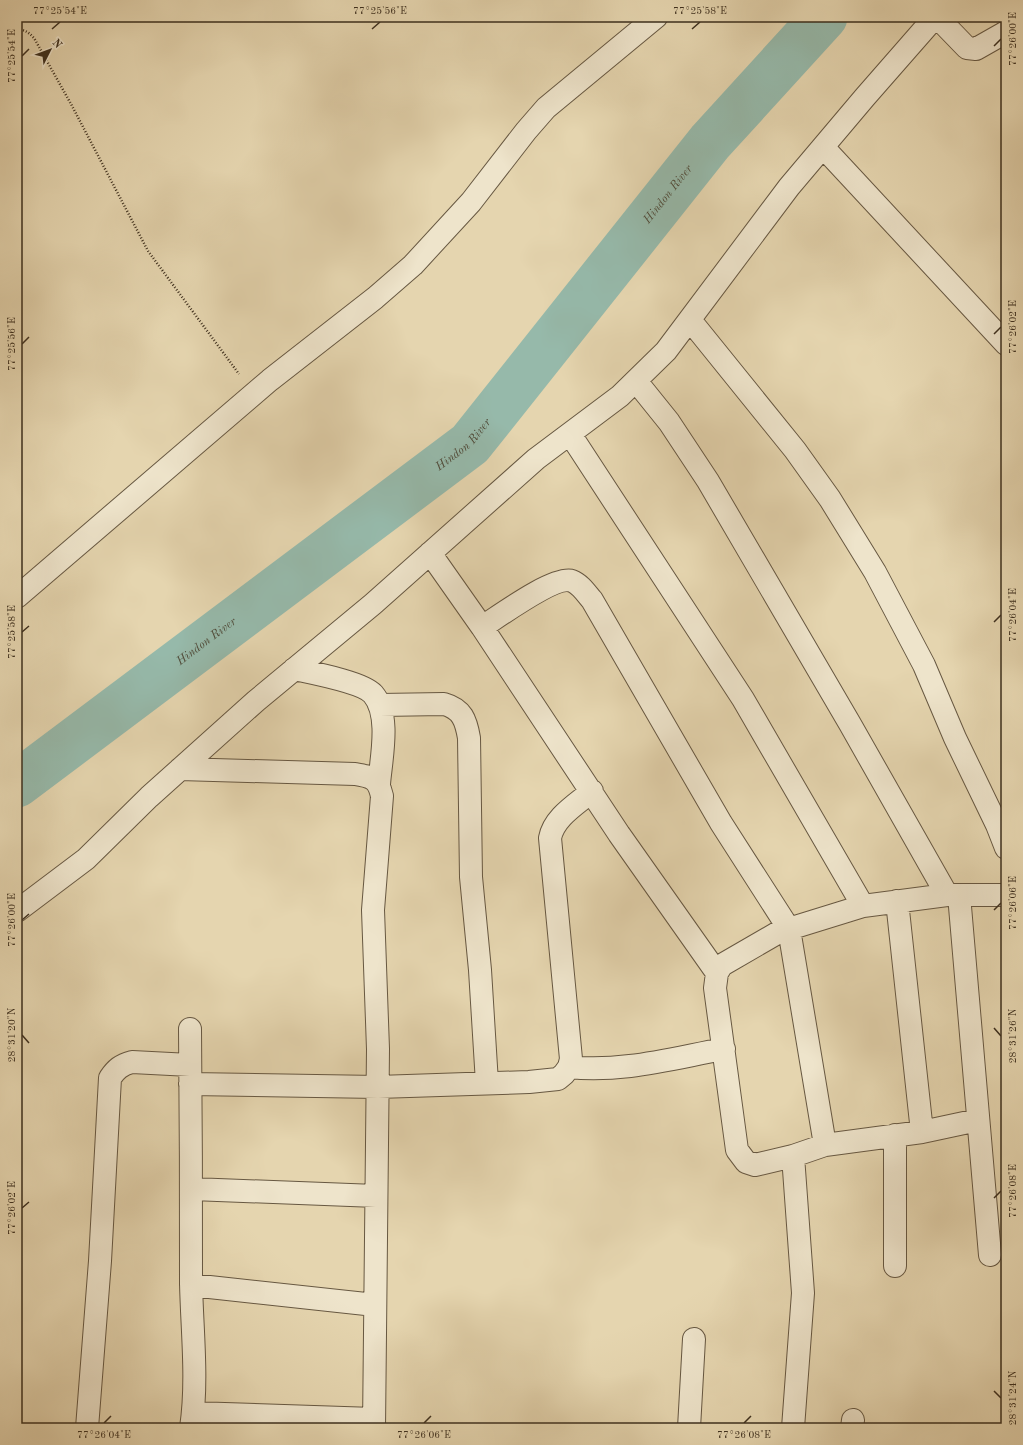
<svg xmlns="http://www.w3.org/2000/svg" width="1023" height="1445" font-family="'Old Standard TT',serif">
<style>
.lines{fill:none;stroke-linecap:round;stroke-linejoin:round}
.river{stroke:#96b9aa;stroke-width:47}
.minor-casing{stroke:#675842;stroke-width:24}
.path{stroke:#3d2f1e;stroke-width:2.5;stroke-dasharray:1 2;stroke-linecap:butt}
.minor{stroke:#eee4cb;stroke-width:22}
.ticks{fill:none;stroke:#3d2f1e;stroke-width:1.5}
.labels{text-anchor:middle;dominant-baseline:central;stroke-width:3;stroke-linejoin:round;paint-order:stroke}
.water-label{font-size:12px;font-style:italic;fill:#4f4b3a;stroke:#eee4cb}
.neatline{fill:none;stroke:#3d2f1e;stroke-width:1.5}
.ticks-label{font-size:10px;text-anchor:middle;fill:#3d2f1e}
</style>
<rect width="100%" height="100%" fill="#e5d5af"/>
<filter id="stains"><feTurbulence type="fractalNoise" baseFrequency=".005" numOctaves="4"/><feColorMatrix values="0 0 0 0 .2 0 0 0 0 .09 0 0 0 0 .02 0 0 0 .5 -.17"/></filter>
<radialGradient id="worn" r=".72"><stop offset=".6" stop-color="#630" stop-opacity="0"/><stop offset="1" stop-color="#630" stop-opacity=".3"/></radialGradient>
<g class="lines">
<!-- river -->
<path class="river" id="s1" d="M 17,784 L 470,444 L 710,142 L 824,17"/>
<defs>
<path id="minor" d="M 937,17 L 967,48 L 976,49 L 1006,32
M 823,147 L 1006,344
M 690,320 L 795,450 L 830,499 L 875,572 L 924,665 L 955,738 L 997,825 L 1006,848
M 636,381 L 669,422 L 708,481 L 850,724 L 947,895
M 570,434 L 743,699 L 863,906
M 430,553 L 482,627 L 619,834 L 717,973
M 17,597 L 270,380 L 375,298 L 413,265 L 471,202 L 526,131 L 546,108 L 656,17
M 482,627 C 498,617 555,575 572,581 C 580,584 586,593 592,600 L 721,823 L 789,929 L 825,1145
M 294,669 C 312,673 362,682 373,694 C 391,715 381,759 379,784
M 380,705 L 444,704 C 462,709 466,720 469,738 L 471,877 L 480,970 L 487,1083
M 180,769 L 355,774 C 372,777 378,778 382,796 L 373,910 L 378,1049 L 374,1428
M 959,895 L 990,1255
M 897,901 L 922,1132
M 17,911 L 86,859 L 149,797 L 256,701 L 373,604 L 536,459 L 620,396 L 666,351 L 789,187 L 865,97 L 935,17
M 190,1029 C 191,1114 191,1198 191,1283 C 192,1331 198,1380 191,1428
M 569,1067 C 621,1073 673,1058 724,1049
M 190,1084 L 378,1087 L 529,1082 L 558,1079 L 564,1074 L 569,1067 L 571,1059 L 550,838 C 554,817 577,804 592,791
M 978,1120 L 922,1132 L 825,1145 L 793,1156 L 755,1165 L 746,1162 L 737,1150 L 715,988 L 717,973 L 722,965 L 779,932 L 863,906 L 947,895 L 1006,895
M 793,1156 L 803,1293 L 793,1428
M 192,1189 L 376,1196
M 895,1266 L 895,1135
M 191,1285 L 375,1305
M 193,1413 L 374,1419
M 87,1428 L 100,1261 L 110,1078 C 116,1069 121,1065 132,1062 L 190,1065
M 689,1428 L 694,1339
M 852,1428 L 853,1420"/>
</defs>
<!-- minor casing -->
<use href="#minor" class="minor-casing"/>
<!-- path -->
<path class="path" d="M 17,30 C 25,29 29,33 34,38 L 71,104 L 148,251 L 239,374"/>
<!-- minor -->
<use href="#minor" class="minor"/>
</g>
<!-- ticks -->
<path class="ticks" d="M 52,29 L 60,22M 372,29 L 380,22M 692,29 L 700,22M 994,46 L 1001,39M 22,56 L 29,49M 994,334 L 1001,327M 22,344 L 29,337M 994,622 L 1001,615M 22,632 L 29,626M 994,910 L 1001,903M 22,920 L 29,914M 994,1028 L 1001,1036M 22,1035 L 29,1043M 994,1198 L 1001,1191M 22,1208 L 29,1202M 994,1391 L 1001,1398M 104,1423 L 111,1416M 424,1423 L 431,1416M 744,1423 L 751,1416"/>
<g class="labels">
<!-- water labels -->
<g class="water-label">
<text stroke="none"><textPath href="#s1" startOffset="885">Hindon River</textPath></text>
<text stroke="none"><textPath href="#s1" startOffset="561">Hindon River</textPath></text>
<text stroke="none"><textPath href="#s1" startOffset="237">Hindon River</textPath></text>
</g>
</g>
<!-- margin -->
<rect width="1023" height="1445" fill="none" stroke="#e5d5af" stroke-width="44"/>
<!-- north arrow -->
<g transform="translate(50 50) rotate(48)" stroke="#eee4cb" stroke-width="3" paint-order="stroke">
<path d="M0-3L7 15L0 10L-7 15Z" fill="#3d2f1e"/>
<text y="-6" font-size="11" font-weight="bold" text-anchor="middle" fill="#3d2f1e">N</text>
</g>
<rect x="22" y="22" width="979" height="1401" class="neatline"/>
<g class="ticks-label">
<text x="60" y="14">77°25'54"E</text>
<text x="380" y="14">77°25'56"E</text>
<text x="700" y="14">77°25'58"E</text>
<text transform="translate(1012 39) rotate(-90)" y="4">77°26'00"E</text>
<text transform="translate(11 56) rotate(-90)" y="4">77°25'54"E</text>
<text transform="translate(1012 327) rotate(-90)" y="4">77°26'02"E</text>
<text transform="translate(11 344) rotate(-90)" y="4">77°25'56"E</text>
<text transform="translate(1012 615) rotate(-90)" y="4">77°26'04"E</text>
<text transform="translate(11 632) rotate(-90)" y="4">77°25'58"E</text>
<text transform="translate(1012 903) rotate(-90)" y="4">77°26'06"E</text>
<text transform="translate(11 920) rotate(-90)" y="4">77°26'00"E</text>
<text transform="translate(11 1035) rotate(-90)" y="4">28°31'20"N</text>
<text transform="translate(1012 1036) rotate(-90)" y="4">28°31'26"N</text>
<text transform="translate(1012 1191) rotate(-90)" y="4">77°26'08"E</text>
<text transform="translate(11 1208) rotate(-90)" y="4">77°26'02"E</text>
<text transform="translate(1012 1398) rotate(-90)" y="4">28°31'24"N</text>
<text x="104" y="1438">77°26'04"E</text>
<text x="424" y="1438">77°26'06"E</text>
<text x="744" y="1438">77°26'08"E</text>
</g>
<rect width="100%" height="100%" filter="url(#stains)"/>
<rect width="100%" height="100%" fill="url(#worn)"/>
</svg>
